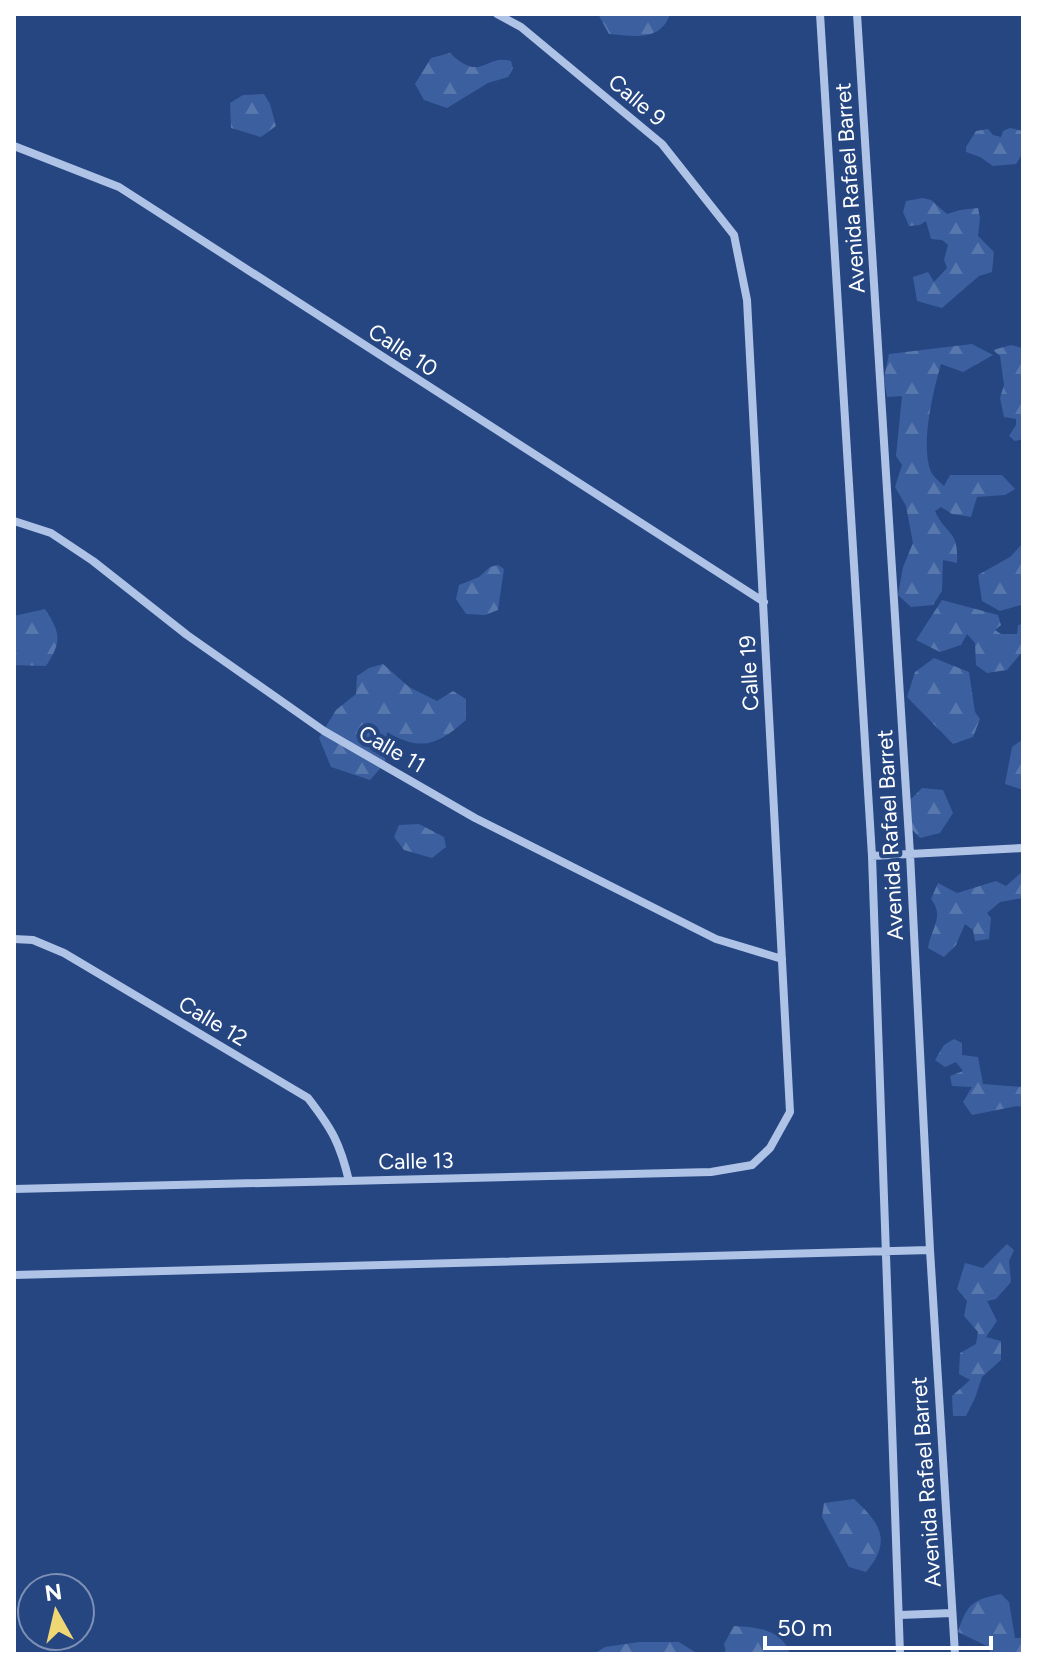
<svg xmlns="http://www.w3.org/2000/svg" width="1037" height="1668" font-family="Figtree,sans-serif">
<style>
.forest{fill:url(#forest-firs)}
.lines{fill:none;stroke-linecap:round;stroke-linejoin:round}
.street{stroke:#afc3e7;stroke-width:8}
.labels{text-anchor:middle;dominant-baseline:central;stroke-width:8;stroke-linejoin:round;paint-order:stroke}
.street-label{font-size:22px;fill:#fff;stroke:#264682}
</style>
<defs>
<pattern id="forest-firs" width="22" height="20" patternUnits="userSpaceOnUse" patternTransform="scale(2)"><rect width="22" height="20" fill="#3b5f9f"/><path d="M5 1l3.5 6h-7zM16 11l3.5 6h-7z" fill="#5877ad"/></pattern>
</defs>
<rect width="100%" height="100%" fill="#264682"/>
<!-- forest -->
<path class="forest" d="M 598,14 L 670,14 C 661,42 633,36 609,34 Z
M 450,53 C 482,84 485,53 511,61 L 513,68 L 508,77 L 488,83 L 447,108 L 424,100 L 415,84 L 431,58 Z
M 264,94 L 270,104 L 276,126 L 261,137 L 231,128 L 230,103 L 243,95 Z
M 1010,128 L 1023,131 L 1023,153 L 1016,164 L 993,166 L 980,157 L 966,152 L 966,147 L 976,131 L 988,129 L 993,135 L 1001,137 L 1003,131 Z
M 923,198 L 931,200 L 947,214 L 960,210 L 978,208 L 980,218 L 978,236 L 994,252 L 992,272 L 979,276 L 942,308 L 917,301 L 913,277 L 928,272 L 934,282 L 947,268 L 944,260 L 948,245 L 942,240 L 931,239 L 926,221 L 920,225 L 909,226 L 903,212 L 906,201 Z
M 972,344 L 993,355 L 963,372 L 941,364 C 933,392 920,445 931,472 C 934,477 940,482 944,486 L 950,475 L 1002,475 L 1015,489 L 1005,495 L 977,497 L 971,517 L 952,514 L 941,507 L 935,511 C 946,536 959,529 957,563 L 943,560 L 942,591 L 933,605 L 911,607 L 898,595 L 903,567 L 913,543 L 906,506 L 895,487 L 902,465 L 896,456 L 902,396 L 887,397 L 884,378 L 889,354 Z
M 1011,345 L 1023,348 L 1023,439 L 1015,441 L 1009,436 L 1016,425 L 1016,419 L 1004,417 L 1000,398 L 1004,385 L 1000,356 L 993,350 Z
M 1023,543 L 1023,599 L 1021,605 L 1000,611 L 982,601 L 978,575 L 1010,557 Z
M 498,565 L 504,569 L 498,610 L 485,615 L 466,614 L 456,599 L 459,585 L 479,577 L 490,567 Z
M 942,600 L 998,615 L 1001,625 L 995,630 L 1001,634 L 1017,634 L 1018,625 L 1023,624 L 1023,651 L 1007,670 L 987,673 L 976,665 L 975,643 L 967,634 L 961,645 L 940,652 L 916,640 Z
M 45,609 C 61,634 62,641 46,666 L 14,665 L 14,616 Z
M 934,658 L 969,672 L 975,712 L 980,719 L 973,737 L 953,744 L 907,697 L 915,672 Z
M 383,664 L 409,687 L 437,701 L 453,691 L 466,699 L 466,720 C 438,745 421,752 387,732 L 385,763 L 370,780 L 331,767 L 319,738 L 336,710 L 356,694 L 357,676 L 369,668 Z
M 1023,739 L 1023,790 L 1005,784 L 1012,747 Z
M 922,788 L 943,790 L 953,813 L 940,833 L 920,838 L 905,822 L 910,800 Z
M 419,824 L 444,837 L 446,847 L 432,858 L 404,850 L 394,837 L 399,825 Z
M 1023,871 L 1023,898 L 1000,902 L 987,913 L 991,918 L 989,939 L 975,941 L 973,930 L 965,924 L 956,945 L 944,957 L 928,948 C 931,928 945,917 931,899 L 938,883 L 957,893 L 996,881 L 1006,886 Z
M 954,1039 L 962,1043 L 962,1055 L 978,1057 L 983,1084 L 1023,1087 L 1023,1107 L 1017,1106 L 972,1115 L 963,1102 L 972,1087 L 952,1086 L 950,1076 L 963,1071 L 956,1062 L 945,1067 L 935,1060 L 944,1045 Z
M 1007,1244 L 1014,1250 L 1009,1261 L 1011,1282 L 996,1299 L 987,1301 L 997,1321 L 986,1337 L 1001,1341 L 1001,1360 L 982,1377 L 975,1398 L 966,1416 L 953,1416 L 952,1396 L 970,1380 L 959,1374 L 960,1353 L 976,1344 L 978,1332 L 964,1316 L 967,1301 L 957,1289 L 965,1263 L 983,1268 Z
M 854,1499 C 881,1524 892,1541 866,1572 L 849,1567 L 822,1517 L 824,1503 Z
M 1001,1594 L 1009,1602 L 1015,1638 L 1023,1638 L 1023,1654 L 989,1654 L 991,1648 L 958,1632 C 967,1604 972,1600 1001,1594 Z
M 734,1626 C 756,1627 782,1629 790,1654 L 726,1654 L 724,1644 Z
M 639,1642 L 679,1642 L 698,1654 L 597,1652 L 605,1647 Z"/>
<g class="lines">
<!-- street -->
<path class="street" d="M 820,14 L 872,856 L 900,1654
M 857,14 L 910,854 L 930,1250 L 955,1654
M 14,146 L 119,187 L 764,602
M 14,521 L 51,533 L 93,561 L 187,635 L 324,731 L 475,818 L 716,939 L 782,959
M 872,856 L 1023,848
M 14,939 L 33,940 L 64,953 L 308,1098 C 332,1129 340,1143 349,1181
M 14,1189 L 711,1172 L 752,1165 L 770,1148 L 790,1112 L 747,300 L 734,235 L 662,144 L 521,27 L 497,14
M 14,1275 L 930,1250
M 900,1615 L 952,1613"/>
</g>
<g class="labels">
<!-- street labels -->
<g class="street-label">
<text transform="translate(637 100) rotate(40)">Calle 9</text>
<text transform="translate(850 188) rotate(-94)">Avenida Rafael Barret</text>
<text transform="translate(403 350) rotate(33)">Calle 10</text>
<text transform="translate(749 673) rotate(-93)">Calle 19</text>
<text transform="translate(392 749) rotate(30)">Calle 11</text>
<text transform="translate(890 835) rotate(-93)">Avenida Rafael Barret</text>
<text transform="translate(213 1021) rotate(31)">Calle 12</text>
<text transform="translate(416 1161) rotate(-1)">Calle 13</text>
<text transform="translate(926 1482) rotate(-94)">Avenida Rafael Barret</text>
</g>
</g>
<!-- border -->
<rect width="1037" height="1668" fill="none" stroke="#ffffff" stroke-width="32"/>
<!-- north arrow -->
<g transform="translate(56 1612) rotate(352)"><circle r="38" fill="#264682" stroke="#7d90b4" stroke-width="2"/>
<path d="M0-6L14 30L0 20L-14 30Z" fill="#efd774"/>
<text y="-12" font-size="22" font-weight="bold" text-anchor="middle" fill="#ffffff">N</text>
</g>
<!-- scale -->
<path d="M765 1636v12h226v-12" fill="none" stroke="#ffffff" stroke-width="4"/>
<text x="777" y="1636" font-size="24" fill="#ffffff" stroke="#264682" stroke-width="6" paint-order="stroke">50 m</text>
</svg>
